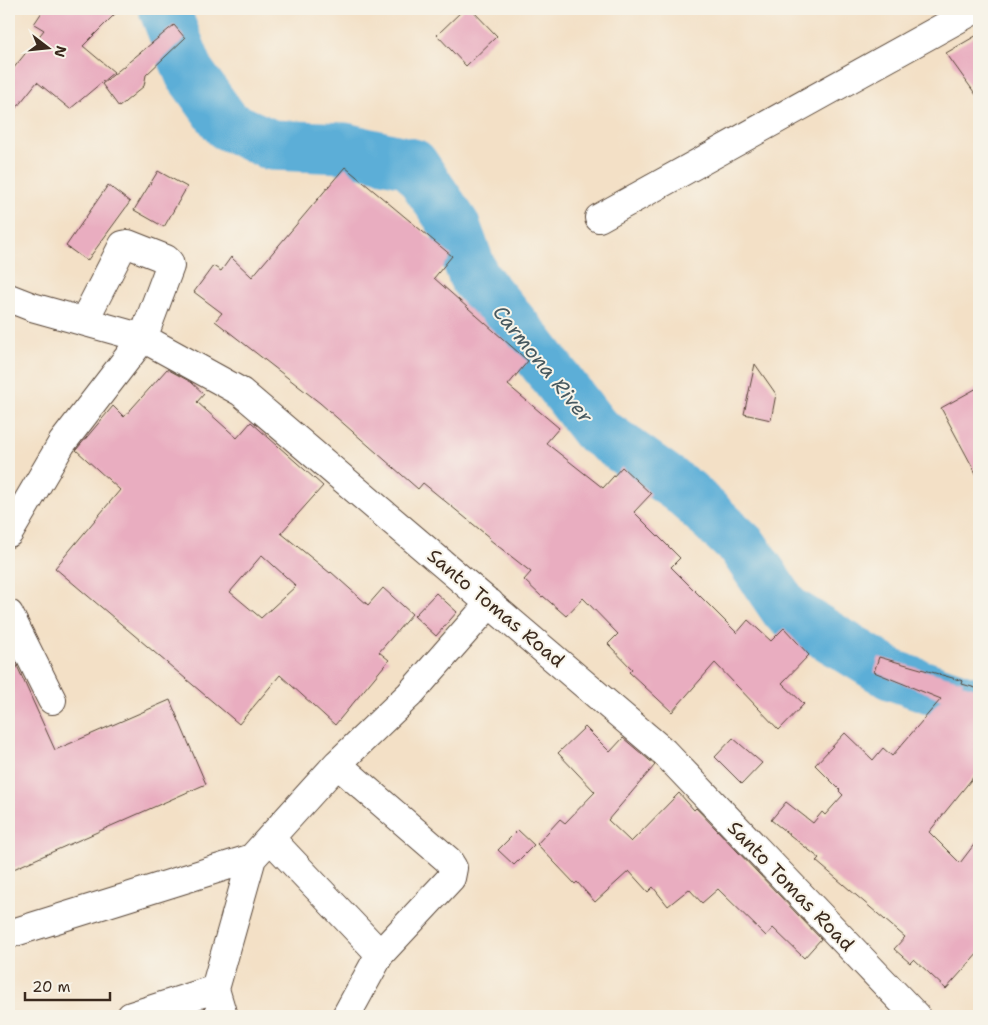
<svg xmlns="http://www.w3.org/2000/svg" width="988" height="1025" font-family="'Shantell Sans',sans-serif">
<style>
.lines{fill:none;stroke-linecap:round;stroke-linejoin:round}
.river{stroke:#5baed7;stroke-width:51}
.building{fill:#e9adc0;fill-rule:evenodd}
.minor-casing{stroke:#574537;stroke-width:30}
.minor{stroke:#fff;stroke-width:28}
.labels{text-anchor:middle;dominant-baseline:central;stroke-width:4;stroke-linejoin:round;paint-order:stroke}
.street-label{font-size:19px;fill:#3b2a1e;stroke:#f7f3e8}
.water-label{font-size:20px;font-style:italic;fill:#46585f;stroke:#f7f3e8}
</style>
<rect width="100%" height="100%" fill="#f7f3e8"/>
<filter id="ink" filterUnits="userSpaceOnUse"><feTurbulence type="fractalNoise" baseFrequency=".02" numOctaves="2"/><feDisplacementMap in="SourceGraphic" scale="10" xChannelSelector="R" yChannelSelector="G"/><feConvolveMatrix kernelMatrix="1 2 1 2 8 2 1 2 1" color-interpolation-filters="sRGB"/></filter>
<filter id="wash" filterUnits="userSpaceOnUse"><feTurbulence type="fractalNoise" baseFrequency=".0096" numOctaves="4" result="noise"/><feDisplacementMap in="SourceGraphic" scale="20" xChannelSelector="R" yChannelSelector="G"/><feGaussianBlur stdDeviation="1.12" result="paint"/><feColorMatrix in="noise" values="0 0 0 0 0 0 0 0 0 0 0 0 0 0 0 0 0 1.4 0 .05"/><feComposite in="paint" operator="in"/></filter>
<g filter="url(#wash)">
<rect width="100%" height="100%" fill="#f3e0c6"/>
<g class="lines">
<!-- river -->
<path class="river" d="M 164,9 L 190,74 L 227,125 L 271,145 L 345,148 L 413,164 L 455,226 L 474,277 L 531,346 L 595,429 L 686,493 L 743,547 L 786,610 L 892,675 L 979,705"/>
</g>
<g id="blocks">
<!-- building -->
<path class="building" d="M 44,9 L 120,9 L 83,46 L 114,72 L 70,109 L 37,82 L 9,117 L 9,74 L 44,30 L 34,24 Z
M 464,9 L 471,9 L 497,36 L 466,66 L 437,35 Z
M 174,25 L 185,38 L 146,75 L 144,86 L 119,107 L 102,84 Z
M 979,34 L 979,99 L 946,53 Z
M 345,167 L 452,256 L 434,278 L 528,361 L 508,385 L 559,428 L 546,443 L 603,488 L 622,467 L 651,494 L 634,512 L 680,558 L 671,567 L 737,633 L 748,620 L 771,641 L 784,628 L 809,655 L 782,683 L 804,704 L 779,730 L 715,663 L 672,712 L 629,672 L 632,669 L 608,644 L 618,634 L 583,598 L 566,616 L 543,596 L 542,597 L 524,580 L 531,572 L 489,539 L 490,538 L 423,483 L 418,489 L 320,403 L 215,321 L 222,313 L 194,292 L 213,266 L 221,271 L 231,257 L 252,277 Z
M 158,171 L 187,187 L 164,227 L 134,210 Z
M 108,185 L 130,202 L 87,261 L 66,246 Z
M 755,364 L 776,394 L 771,420 L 744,414 Z
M 167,369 L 191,382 L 204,394 L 197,402 L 237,438 L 251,422 L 323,486 L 281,533 L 330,573 L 331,572 L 368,605 L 383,588 L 412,614 L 379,652 L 389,660 L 335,725 L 280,675 L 239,724 L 55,568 L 120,490 L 76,450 L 113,406 L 124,417 ZM 262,555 L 296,586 L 261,618 L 230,592 Z
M 979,387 L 979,479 L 941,408 Z
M 436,593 L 457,612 L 436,636 L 414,616 Z
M 9,648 L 55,750 L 170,700 L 206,784 L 9,871 Z
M 879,657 L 963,681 L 962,684 L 979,689 L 979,770 L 929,832 L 960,863 L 979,838 L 979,952 L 946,989 L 914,959 L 910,963 L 894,949 L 905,937 L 816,861 L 819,858 L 771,820 L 786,802 L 813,823 L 822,812 L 825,815 L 843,795 L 839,791 L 840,790 L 815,765 L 845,733 L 873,760 L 883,748 L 892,756 L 941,699 L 874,672 Z
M 585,727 L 610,752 L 623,738 L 655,765 L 608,820 L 631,842 L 679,793 L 694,810 L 696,808 L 821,939 L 804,958 L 773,928 L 766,936 L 718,889 L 702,903 L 689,889 L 668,906 L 653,887 L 648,892 L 629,871 L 595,902 L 577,882 L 575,884 L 537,844 L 560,819 L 565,823 L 595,792 L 558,753 Z
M 733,738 L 762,763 L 742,784 L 715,757 Z
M 518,830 L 534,845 L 514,865 L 498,850 Z"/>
</g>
</g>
<g filter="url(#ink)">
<use href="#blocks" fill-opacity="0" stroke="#574537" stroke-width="1"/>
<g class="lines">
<defs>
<path id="minor" d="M 599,218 L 976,9
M 9,298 L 32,307 L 143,338 L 241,392 L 664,752 L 916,1016
M 9,533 L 62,443 L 143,338 L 170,266 L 169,262 L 166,259 L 128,244 L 123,245 L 84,321
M 9,614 L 52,700
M 337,764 L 448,860 L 453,868 L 451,878 L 380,954 L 346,1016
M 270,838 L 380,954
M 9,934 L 252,858
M 131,1016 L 215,989
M 223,1016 L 215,989 L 252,858 L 337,764 L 410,694 L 490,603"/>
</defs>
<!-- minor casing -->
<use href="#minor" class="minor-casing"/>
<!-- minor -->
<use href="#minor" class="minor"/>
</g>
</g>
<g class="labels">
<!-- street labels -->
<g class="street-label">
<text transform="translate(496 608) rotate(40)">Santo Tomas Road</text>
<text transform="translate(791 886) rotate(46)">Santo Tomas Road</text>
</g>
<!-- water labels -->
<g class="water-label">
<text transform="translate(543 364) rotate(51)">Carmona River</text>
</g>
</g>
<!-- margin -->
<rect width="988" height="1025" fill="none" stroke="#f7f3e8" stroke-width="30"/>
<!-- north arrow -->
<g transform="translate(48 48) rotate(106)" stroke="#f7f3e8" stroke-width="4" paint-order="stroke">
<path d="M0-4L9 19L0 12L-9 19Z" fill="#3b2a1e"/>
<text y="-8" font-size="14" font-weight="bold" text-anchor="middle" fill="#3b2a1e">N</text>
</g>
<!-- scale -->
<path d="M25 992v8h85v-8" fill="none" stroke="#3b2a1e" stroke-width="2.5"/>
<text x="32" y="992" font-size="15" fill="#3b2a1e" stroke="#f7f3e8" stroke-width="4" paint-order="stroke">20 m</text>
</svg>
